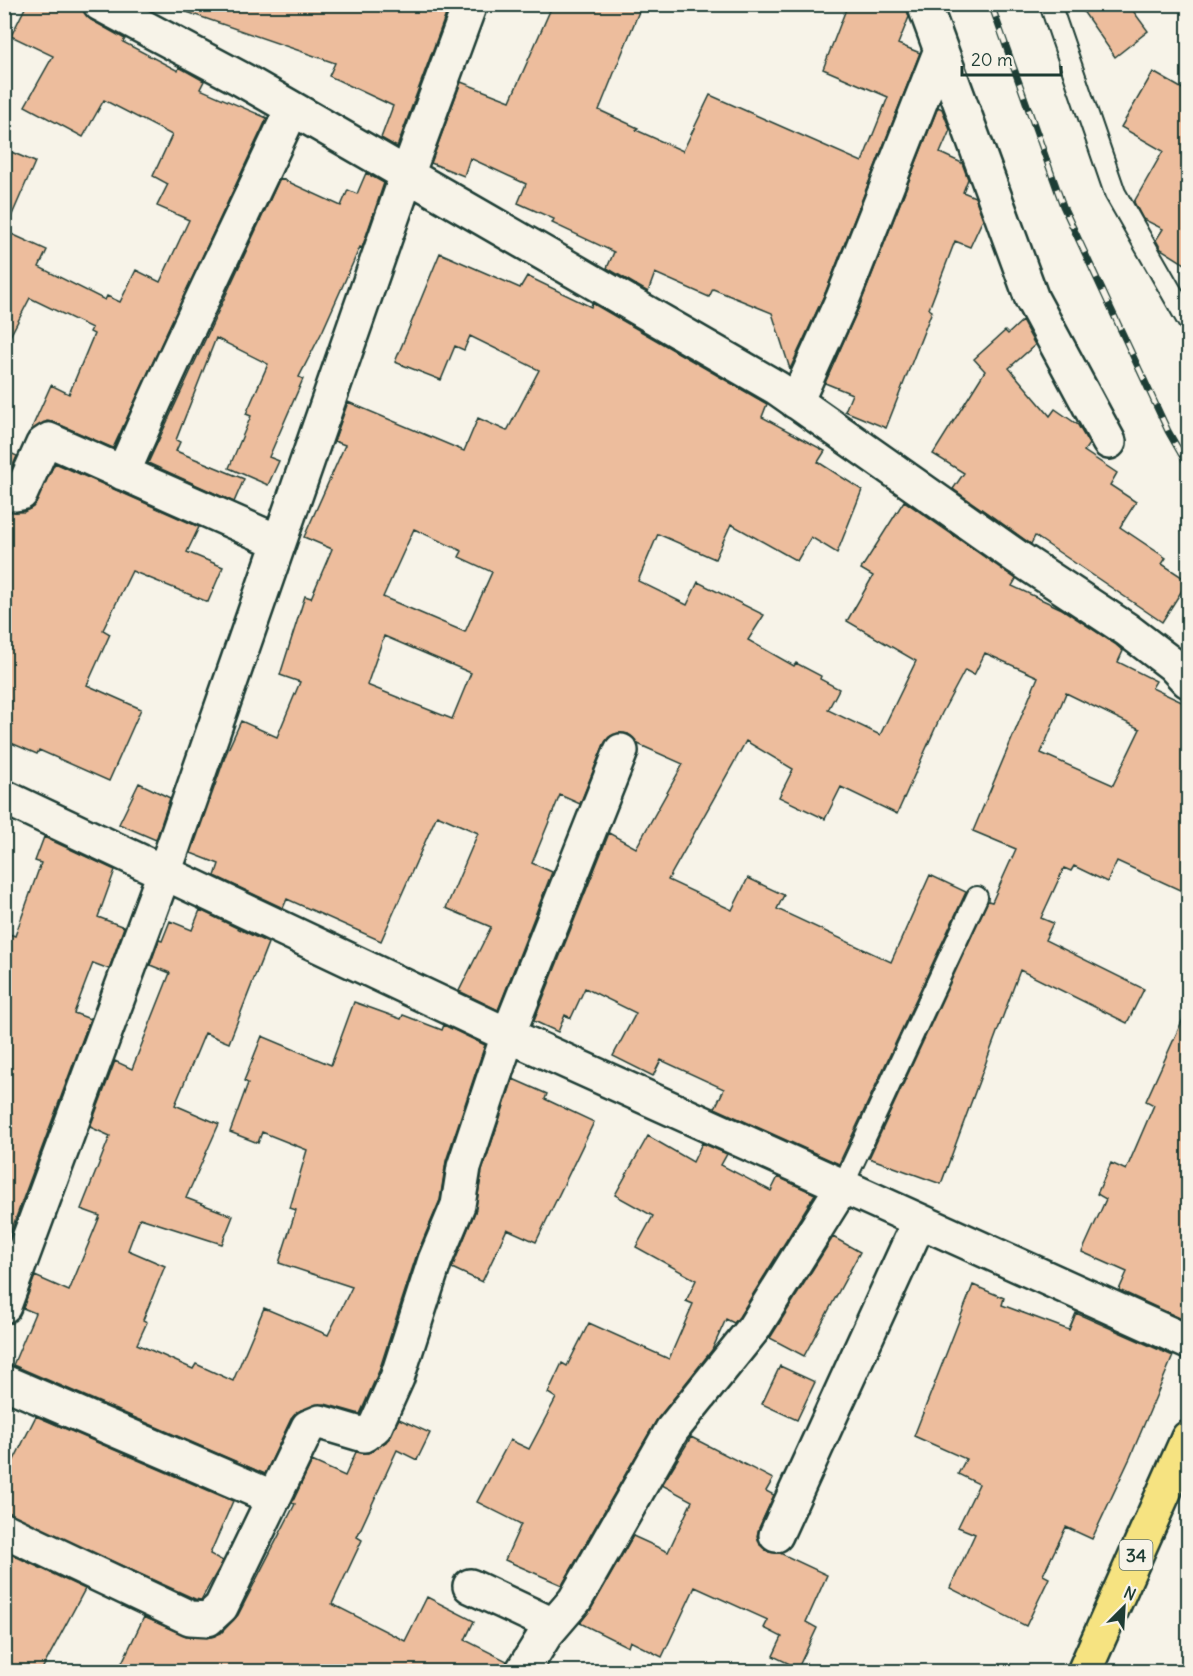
<svg xmlns="http://www.w3.org/2000/svg" width="1193" height="1676" font-family="Delius,sans-serif">
<style>
.building{fill:#edbd9d;stroke:#1f3d34;stroke-width:1.5;fill-rule:evenodd}
.lines{fill:none;stroke-linecap:round;stroke-linejoin:round}
.service-casing{stroke:#1f3d34;stroke-width:24}
.minor-casing{stroke:#1f3d34;stroke-width:38}
.trunk-casing{stroke:#1f3d34;stroke-width:38}
.service{stroke:#f7f3e8;stroke-width:20}
.minor{stroke:#f7f3e8;stroke-width:33}
.trunk{stroke:#f6e381;stroke-width:33}
.rail-casing{stroke:#1f3d34;stroke-width:7}
.rail{stroke:#f7f3e8;stroke-width:4.5;stroke-dasharray:14;stroke-linecap:butt}
.labels{text-anchor:middle;dominant-baseline:central;stroke-width:5;stroke-linejoin:round;paint-order:stroke}
.shield{fill:#f7f3e8;stroke:#60746a;stroke-width:1.5}
.shield-label{font-size:18px;font-weight:bold;fill:#1f3d34}
</style>
<rect width="100%" height="100%" fill="#f7f3e8"/>
<filter id="ink" filterUnits="userSpaceOnUse"><feTurbulence type="fractalNoise" baseFrequency=".0167" numOctaves="2"/><feDisplacementMap in="SourceGraphic" scale="12" xChannelSelector="R" yChannelSelector="G"/><feConvolveMatrix kernelMatrix="1 2 1 2 8 2 1 2 1" color-interpolation-filters="sRGB"/></filter>
<g filter="url(#ink)">
<!-- building -->
<path class="building" d="M 27,4 L 78,4 L 91,20 L 125,39 L 123,42 L 178,71 L 179,67 L 204,81 L 200,89 L 267,118 L 113,448 L 56,423 L 47,421 L 30,432 L 51,385 L 69,394 L 94,334 L 90,332 L 92,328 L 30,298 L 4,348 L 4,149 L 35,162 L 5,231 L 47,250 L 39,267 L 105,300 L 107,296 L 120,302 L 136,270 L 160,282 L 189,220 L 157,206 L 168,184 L 153,176 L 172,135 L 104,100 L 83,137 L 25,106 L 53,56 L 11,36 Z
M 178,4 L 436,4 L 448,9 L 397,147 L 381,138 L 393,106 L 329,76 L 335,63 L 178,9 Z
M 553,4 L 642,4 L 599,110 L 638,128 L 636,130 L 683,151 L 710,95 L 862,162 L 888,97 L 823,69 L 848,4 L 906,4 L 909,17 L 898,44 L 920,53 L 826,291 L 790,369 L 772,313 L 713,289 L 709,297 L 655,273 L 648,292 L 607,268 L 614,252 L 552,223 L 554,219 L 518,203 L 526,184 L 470,158 L 464,176 L 431,163 L 461,82 L 510,101 Z
M 1078,4 L 1128,4 L 1148,31 L 1115,57 Z
M 1153,72 L 1188,92 L 1188,266 L 1161,249 L 1156,240 L 1163,229 L 1143,219 L 1134,202 L 1163,151 L 1121,127 Z
M 938,107 L 942,109 L 950,130 L 940,153 L 962,163 L 968,179 L 963,192 L 975,197 L 983,219 L 970,247 L 955,241 L 929,309 L 932,311 L 886,428 L 845,411 L 852,394 L 825,383 L 860,305 Z
M 366,173 L 384,183 L 362,248 L 360,247 L 323,330 L 299,377 L 303,379 L 269,457 L 279,461 L 268,485 L 229,468 L 251,416 L 246,414 L 268,364 L 216,338 L 176,440 L 180,442 L 176,451 L 244,479 L 234,502 L 148,463 L 280,178 L 341,206 L 348,190 L 357,194 Z
M 440,253 L 520,288 L 527,276 L 591,307 L 592,303 L 767,404 L 762,417 L 825,451 L 818,462 L 862,490 L 837,553 L 811,537 L 797,561 L 731,524 L 715,559 L 658,534 L 638,581 L 687,605 L 698,582 L 764,615 L 748,640 L 794,666 L 796,663 L 821,676 L 820,679 L 839,689 L 828,710 L 880,735 L 916,661 L 847,621 L 873,576 L 861,569 L 904,501 L 1016,579 L 1012,586 L 1062,609 L 1115,644 L 1123,651 L 1118,662 L 1156,681 L 1152,688 L 1188,705 L 1188,876 L 1182,891 L 1117,861 L 1107,882 L 1074,866 L 1071,871 L 1064,868 L 1041,918 L 1053,923 L 1045,940 L 1144,989 L 1127,1023 L 1020,970 L 941,1184 L 869,1158 L 988,901 L 992,902 L 1016,849 L 973,831 L 1038,677 L 985,653 L 974,675 L 965,670 L 942,713 L 897,814 L 841,787 L 825,819 L 779,797 L 793,769 L 746,741 L 668,880 L 732,910 L 748,878 L 784,895 L 777,909 L 891,962 L 930,875 L 966,892 L 839,1164 L 715,1108 L 724,1089 L 661,1060 L 653,1076 L 613,1056 L 636,1013 L 585,988 L 571,1018 L 565,1015 L 558,1032 L 534,1021 L 609,833 L 636,848 L 683,764 L 638,744 L 628,734 L 618,733 L 609,737 L 604,744 L 580,804 L 560,795 L 532,863 L 552,872 L 498,1010 L 459,991 L 491,927 L 446,908 L 478,833 L 437,815 L 381,941 L 287,899 L 283,908 L 215,876 L 219,864 L 191,853 L 226,754 L 241,721 L 277,737 L 300,682 L 280,675 L 305,596 L 311,598 L 332,549 L 304,537 L 345,445 L 334,441 L 348,402 L 464,451 L 478,418 L 507,431 L 539,370 L 470,336 L 464,350 L 455,346 L 441,380 L 395,362 ZM 414,529 L 462,551 L 459,557 L 492,572 L 465,632 L 383,597 ZM 384,636 L 471,673 L 452,719 L 367,685 ZM 1066,693 L 1140,729 L 1113,785 L 1041,753 Z
M 1022,321 L 1035,345 L 1009,368 L 1050,416 L 1055,409 L 1078,425 L 1089,444 L 1084,451 L 1117,473 L 1110,485 L 1136,502 L 1120,527 L 1166,558 L 1162,564 L 1188,581 L 1162,622 L 1035,536 L 1031,544 L 953,489 L 964,473 L 933,454 L 985,371 L 974,359 L 1005,331 L 1008,334 Z
M 4,450 L 17,456 L 10,472 L 4,471 Z
M 55,463 L 199,527 L 187,552 L 223,567 L 208,602 L 132,571 L 103,630 L 110,634 L 87,685 L 141,709 L 109,781 L 39,750 L 37,754 L 4,740 L 4,522 L 9,511 L 24,512 L 33,507 Z
M 139,783 L 170,798 L 156,840 L 119,824 Z
M 44,837 L 115,870 L 98,917 L 124,927 L 109,969 L 93,963 L 74,1013 L 90,1019 L 4,1250 L 4,932 L 15,936 L 41,863 L 35,861 Z
M 200,910 L 268,943 L 229,1043 L 205,1033 L 175,1105 L 219,1124 L 186,1198 L 233,1216 L 222,1244 L 140,1218 L 128,1250 L 165,1266 L 143,1320 L 147,1322 L 137,1344 L 193,1369 L 196,1364 L 233,1381 L 264,1308 L 328,1335 L 352,1287 L 279,1263 L 296,1210 L 290,1208 L 307,1150 L 262,1132 L 258,1143 L 230,1132 L 248,1083 L 244,1081 L 262,1036 L 331,1065 L 354,1002 L 401,1019 L 403,1015 L 442,1030 L 444,1025 L 485,1045 L 446,1161 L 440,1200 L 417,1254 L 379,1371 L 360,1414 L 325,1404 L 301,1410 L 291,1419 L 265,1474 L 13,1365 L 35,1313 L 23,1308 L 35,1276 L 69,1291 L 100,1216 L 81,1209 L 110,1136 L 90,1127 L 115,1061 L 132,1069 L 170,973 L 150,965 L 159,940 L 162,941 L 170,921 L 192,930 Z
M 1188,1008 L 1188,1309 L 1184,1320 L 1119,1290 L 1127,1272 L 1082,1252 L 1106,1199 L 1097,1194 L 1111,1163 L 1126,1170 L 1154,1105 L 1146,1101 Z
M 513,1079 L 547,1094 L 545,1099 L 594,1122 L 536,1242 L 507,1229 L 482,1282 L 452,1268 L 475,1212 L 482,1171 Z
M 648,1136 L 693,1162 L 702,1143 L 727,1154 L 721,1165 L 771,1191 L 778,1177 L 815,1194 L 739,1317 L 734,1323 L 726,1319 L 712,1350 L 656,1421 L 562,1585 L 505,1560 L 521,1524 L 477,1502 L 510,1440 L 529,1449 L 556,1398 L 548,1393 L 562,1363 L 567,1366 L 589,1323 L 669,1359 L 693,1304 L 686,1301 L 696,1280 L 636,1247 L 653,1216 L 615,1195 Z
M 833,1237 L 860,1252 L 804,1356 L 770,1338 Z
M 973,1285 L 1004,1298 L 1002,1305 L 1069,1330 L 1076,1313 L 1173,1356 L 1130,1458 L 1092,1539 L 1066,1527 L 1043,1575 L 1049,1578 L 1026,1626 L 950,1588 L 975,1534 L 958,1527 L 979,1484 L 958,1474 L 966,1459 L 914,1436 Z
M 780,1366 L 815,1382 L 797,1420 L 762,1404 Z
M 36,1416 L 233,1501 L 210,1554 L 223,1561 L 201,1600 L 195,1599 L 4,1512 L 4,1480 Z
M 399,1419 L 430,1433 L 417,1460 L 397,1450 L 357,1537 L 362,1540 L 332,1604 L 405,1641 L 427,1597 L 474,1621 L 465,1640 L 507,1661 L 503,1671 L 118,1671 L 144,1617 L 189,1637 L 207,1638 L 221,1633 L 238,1615 L 295,1504 L 292,1503 L 312,1461 L 345,1476 L 356,1452 L 368,1453 L 386,1442 Z
M 691,1437 L 773,1479 L 766,1491 L 774,1495 L 759,1528 L 757,1536 L 760,1545 L 769,1552 L 780,1553 L 827,1575 L 806,1622 L 817,1628 L 798,1668 L 773,1656 L 782,1637 L 764,1628 L 768,1620 L 695,1587 L 662,1657 L 630,1641 L 628,1647 L 580,1623 L 591,1609 L 633,1536 L 668,1552 L 692,1501 L 662,1485 Z
M 4,1551 L 85,1589 L 41,1671 L 4,1671 Z"/>
<g class="lines">
<defs>
<path id="service" d="M 1050,4 L 1115,193 L 1188,321
M 842,1187 L 977,897"/>
<path id="minor" d="M 100,4 L 243,80 L 777,388 L 1017,557 L 1126,629 L 1173,665 L 1188,681
M 924,4 L 1032,299 L 1109,442
M 796,402 L 843,298 L 940,52
M 123,473 C 176,350 236,230 292,109
M 4,489 L 15,494 L 21,493 L 43,444 L 49,440 L 279,542
M 4,797 L 508,1035 L 1188,1342
M 4,1306 L 164,873 L 407,175 L 470,4
M 4,1382 L 274,1498
M 4,1530 L 190,1618 L 208,1619 L 221,1607 L 308,1427 L 320,1422 L 364,1435 L 375,1427 L 397,1378 L 435,1260 L 458,1205 L 464,1167 L 508,1035 L 621,751
M 776,1535 L 919,1222
M 470,1586 L 553,1625
M 522,1672 L 545,1635 L 575,1600 L 672,1430 L 754,1328 L 842,1187"/>
<path id="trunk" d="M 1084,1672 L 1188,1438"/>
</defs>
<!-- service casing -->
<use href="#service" class="service-casing"/>
<!-- minor casing -->
<use href="#minor" class="minor-casing"/>
<!-- trunk casing -->
<use href="#trunk" class="trunk-casing"/>
<!-- service -->
<use href="#service" class="service"/>
<!-- minor -->
<use href="#minor" class="minor"/>
<!-- trunk -->
<use href="#trunk" class="trunk"/>
<defs>
<path id="rail" d="M 991,4 L 1063,206 L 1168,431 L 1188,466"/>
</defs>
<!-- rail casing -->
<use href="#rail" class="rail-casing"/>
<!-- rail -->
<use href="#rail" class="rail"/>
</g>
</g>
<g class="labels">
<!-- shield labels -->
<rect class="shield" x="1119.5" y="1540" width="33" height="30" rx="4.5"/>
<g class="shield-label">
<text x="1136" y="1555">34</text>
</g>
</g>
<!-- margin -->
<rect width="1193" height="1676" fill="none" stroke="#f7f3e8" stroke-width="24"/>
<rect x="12" y="12" width="1169" height="1652" fill="none" stroke="#1f3d34" stroke-width="2" filter="url(#ink)"/>
<!-- north arrow -->
<g transform="translate(1124 1607) rotate(24)" stroke="#f7f3e8" stroke-width="4.5" paint-order="stroke">
<path d="M0-4.5L10 22L0 15L-10 22Z" fill="#1f3d34"/>
<text y="-9" font-size="16" font-weight="bold" text-anchor="middle" fill="#1f3d34">N</text>
</g>
<!-- scale -->
<path d="M962 66v9h99v-9" fill="none" stroke="#1f3d34" stroke-width="3"/>
<text x="971" y="66" font-size="18" fill="#1f3d34" stroke="#f7f3e8" stroke-width="4.5" paint-order="stroke">20 m</text>
</svg>
